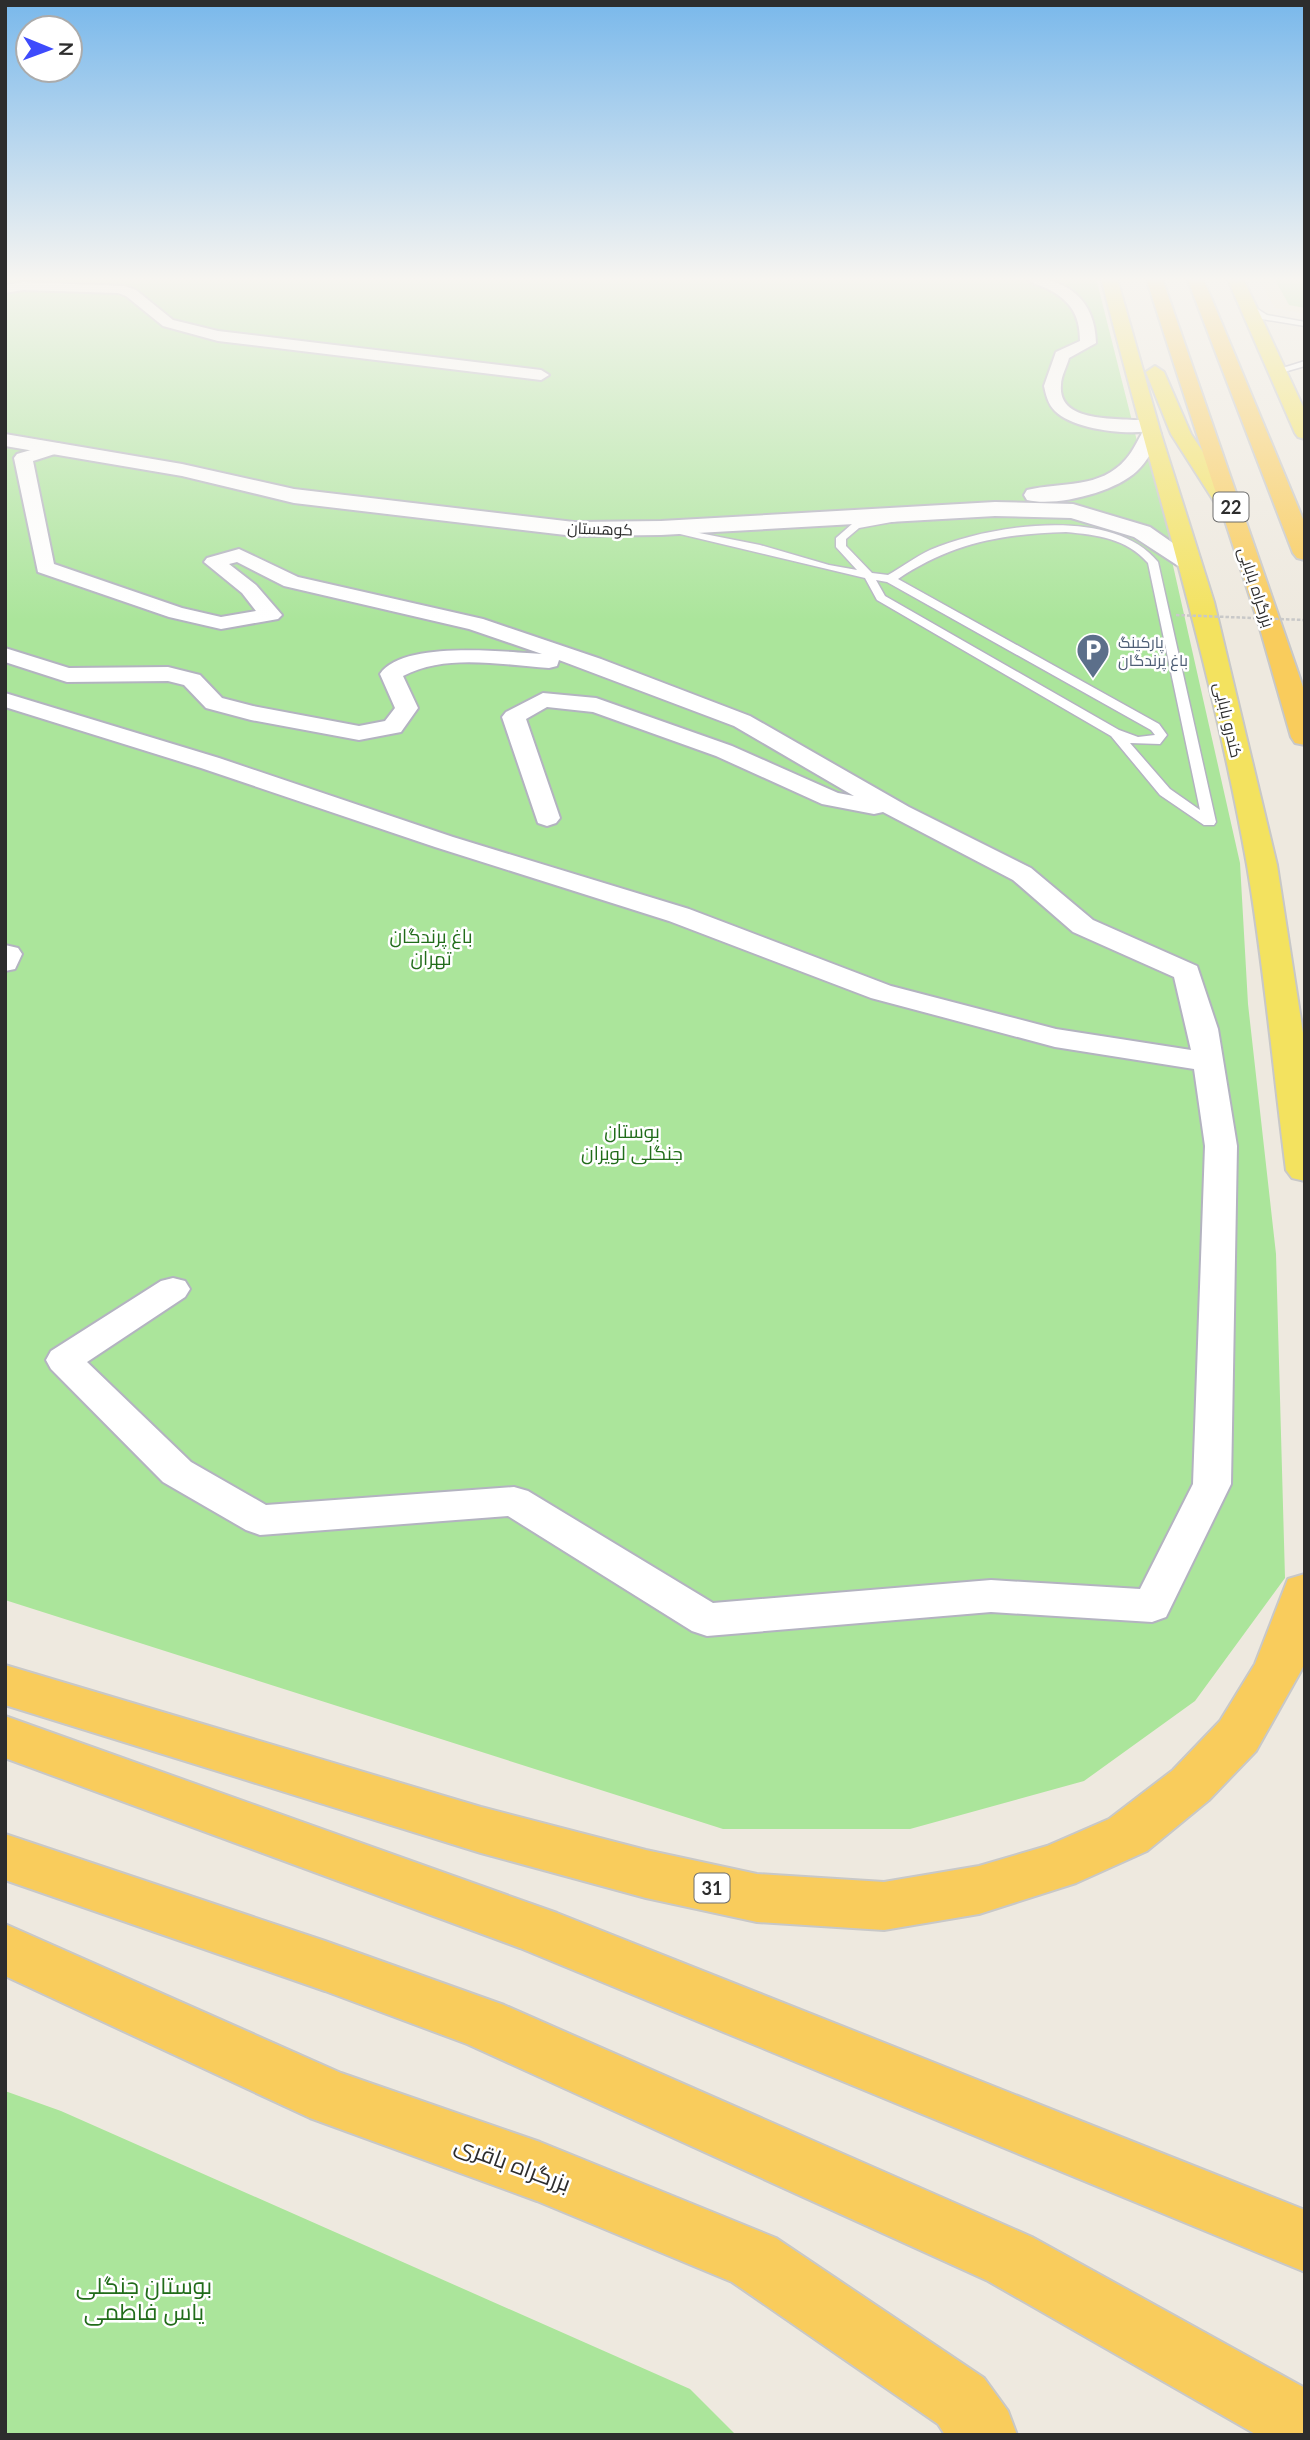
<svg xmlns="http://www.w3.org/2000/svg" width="1310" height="2440" font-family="Lato,Cairo,sans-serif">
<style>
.education{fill:#efe9cf}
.green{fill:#abe59b}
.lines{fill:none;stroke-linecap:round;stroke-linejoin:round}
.service-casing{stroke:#b3b3c0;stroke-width:3}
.minor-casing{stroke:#b3b3c0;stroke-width:4}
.secondary-casing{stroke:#b3b3c0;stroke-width:4}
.primary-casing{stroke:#c8c8c8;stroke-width:4}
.trunk-casing{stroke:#c8c8c8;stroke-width:4}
.service{fill:#fff;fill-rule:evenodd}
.minor{fill:#fff;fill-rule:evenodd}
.secondary{fill:#fff;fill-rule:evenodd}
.primary{fill:#f3e25f;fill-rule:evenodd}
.trunk{fill:#f9cc5c;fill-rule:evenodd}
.path-bridge{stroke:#c8c8c8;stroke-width:2.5;stroke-dasharray:3.5 2;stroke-linecap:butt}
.labels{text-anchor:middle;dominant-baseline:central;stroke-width:5;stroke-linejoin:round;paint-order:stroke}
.far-street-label{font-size:16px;fill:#2d2d2d;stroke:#fff}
.far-service-label{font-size:16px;fill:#4e5e75;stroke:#fff;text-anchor:start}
.shield{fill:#fff;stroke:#6c6c6c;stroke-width:2}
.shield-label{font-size:18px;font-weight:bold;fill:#2d2d2d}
.park-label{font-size:19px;fill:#216c1a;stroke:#fff}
.near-street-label{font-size:23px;fill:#2d2d2d;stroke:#fff}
.near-park-label{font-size:23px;fill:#216c1a;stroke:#fff}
</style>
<rect width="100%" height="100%" fill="#eee9df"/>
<!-- education -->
<path class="education" d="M 1258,278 L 1305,278 L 1305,314 L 1275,308 Z"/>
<!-- green -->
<path class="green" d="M 5,278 L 1096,278 L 1137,441 L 1143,462 L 1148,448 L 1173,546 L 1172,561 L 1240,863 L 1248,1004 L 1276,1254 L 1285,1578 L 1195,1701 L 1084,1781 L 910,1829 L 723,1829 L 5,1600 Z
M 1274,278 L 1305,278 L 1305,308 L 1289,305 Z
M 5,2091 L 61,2111 L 690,2389 L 736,2435 L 5,2435 Z"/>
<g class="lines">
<defs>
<path id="service" d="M 1245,305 L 1251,305 L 1267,315 L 1305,322 L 1305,326 L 1262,319 L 1245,309 Z
M 1305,361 L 1305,366 L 1277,374 L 1273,371 Z
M 893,516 L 897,517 L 897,521 L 859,528 L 846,539 L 846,546 L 872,573 L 888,575 C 902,567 915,557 930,550 C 989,525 1112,505 1158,562 L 1216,822 L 1214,825 L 1204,825 L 1160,795 L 1111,736 L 877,600 L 865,578 L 659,529 L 664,526 L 760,545 L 829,565 L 857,570 L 836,547 L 836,538 L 852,524 ZM 1066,532 C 1097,535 1126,538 1148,563 L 1200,810 L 1170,789 L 1130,743 L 1160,744 L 1167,735 L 1159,724 L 898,579 C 952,543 1001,534 1066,532 ZM 876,580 L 887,582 L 1151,730 L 1155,735 L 1138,737 L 1119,730 L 885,596 Z"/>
<path id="minor" d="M 1026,278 C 1068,278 1095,300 1096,343 L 1069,358 C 1067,366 1061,376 1061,385 C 1057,428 1131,416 1155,422 L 1158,426 L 1155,430 C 1130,436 1074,430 1055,411 C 1048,404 1046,395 1044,386 L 1056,352 L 1080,341 C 1080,314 1070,300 1046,288 C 1039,285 1031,283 1026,278 Z
M 23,282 L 124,286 L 136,290 L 173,320 L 218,331 L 541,370 L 549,375 L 541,380 L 218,341 L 163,326 L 126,296 L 118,293 L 23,290 L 5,293 L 5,285 Z
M 55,443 L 61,444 L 64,448 L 61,452 L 33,461 L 54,564 L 182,608 L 221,617 L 256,611 L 242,593 L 204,562 L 207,558 L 239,549 L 298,577 L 483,619 L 601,659 L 750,716 L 909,807 L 1031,868 L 1093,920 L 1197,966 L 1218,1029 L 1237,1146 L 1231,1484 L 1166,1617 L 1152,1622 L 991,1612 L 707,1636 L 692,1631 L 508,1516 L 260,1535 L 246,1530 L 163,1482 L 51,1369 L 46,1360 L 51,1351 L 161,1281 L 173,1278 L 185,1281 L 190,1289 L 185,1297 L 87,1362 L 191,1462 L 266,1505 L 514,1487 L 528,1491 L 713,1603 L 991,1580 L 1140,1589 L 1193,1484 L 1205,1146 L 1194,1069 L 1055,1047 L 871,998 L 669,921 L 435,847 L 201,768 L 5,707 L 5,693 L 219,758 L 453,837 L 689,909 L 891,986 L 1056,1029 L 1191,1050 L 1174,977 L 1073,932 L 1013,880 L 883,812 L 874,814 L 822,804 L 716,756 L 593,712 L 547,707 L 526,719 L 560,818 L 556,823 L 547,826 L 538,823 L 502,717 L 506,712 L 543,693 L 596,698 L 732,746 L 838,793 L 854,796 L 734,726 L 559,660 L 557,666 L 549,668 C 502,665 446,653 403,676 L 418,708 L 401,732 L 359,740 L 251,720 L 206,708 L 184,685 L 168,681 L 67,682 L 5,662 L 5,648 L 69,668 L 168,667 L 200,675 L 222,698 L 253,706 L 359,726 L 385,721 L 395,708 L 380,674 C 403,640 505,652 542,654 L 469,629 L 284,586 L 237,562 L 229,564 L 256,585 L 282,615 L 278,619 L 221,629 L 169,617 L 38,572 L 14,458 L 17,454 Z
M 5,945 L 18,948 L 22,954 L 15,969 L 5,971 Z"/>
<path id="secondary" d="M 1151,428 L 1158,430 L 1161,434 C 1154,447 1148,461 1137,471 C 1115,492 1057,507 1027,500 L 1024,495 L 1027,490 C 1061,482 1101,489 1126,459 C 1134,450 1138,439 1144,430 Z
M 5,434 L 182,464 L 294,489 L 574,522 L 661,521 L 995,502 L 1073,504 L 1150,527 L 1200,562 L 1196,567 L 1180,567 L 1134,537 L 1071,518 L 995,516 L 661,535 L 574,536 L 294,503 L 182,476 L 5,446 Z"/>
<path id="primary" d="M 1101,278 L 1117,278 L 1161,434 L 1214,602 L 1277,865 L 1305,1046 L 1305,1181 L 1292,1178 L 1286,1170 C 1273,1069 1264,966 1247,865 C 1212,666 1151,473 1101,278 Z
M 1227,278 L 1243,278 L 1305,411 L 1305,439 L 1298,437 L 1295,433 Z
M 1155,366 L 1164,372 L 1191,434 L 1245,515 L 1242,520 L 1226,520 L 1171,434 L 1146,372 Z"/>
<path id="trunk" d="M 1146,278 L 1162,278 L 1305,693 L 1305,745 L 1295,743 L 1291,737 L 1259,625 Z
M 1187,278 L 1203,278 L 1305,524 L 1305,560 L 1297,558 L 1293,553 Z
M 1305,1574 L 1305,1662 L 1302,1669 L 1256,1751 L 1209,1800 L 1147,1851 L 1076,1883 L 979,1914 L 884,1930 L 757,1922 L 646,1898 L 481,1853 L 5,1705 L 5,1665 L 481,1807 L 646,1850 L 757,1874 L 884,1882 L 979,1866 L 1047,1846 L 1109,1819 L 1173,1770 L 1220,1721 L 1255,1664 L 1288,1579 Z
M 5,1716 L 557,1913 L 1305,2210 L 1305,2272 L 520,1948 L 5,1758 Z
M 5,1834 L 325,1941 L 504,2005 L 1032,2237 L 1305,2388 L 1305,2435 L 1257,2435 L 988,2281 L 467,2044 L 325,1991 L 5,1880 Z
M 5,1924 L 341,2073 L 540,2142 L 776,2238 L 984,2378 L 1008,2411 L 1017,2435 L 945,2435 L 938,2424 L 732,2282 L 537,2201 L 310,2118 L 5,1976 Z"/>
</defs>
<!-- service casing -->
<use href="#service" class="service-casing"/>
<!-- minor casing -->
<use href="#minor" class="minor-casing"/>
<!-- secondary casing -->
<use href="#secondary" class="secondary-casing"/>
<!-- primary casing -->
<use href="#primary" class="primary-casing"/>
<!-- trunk casing -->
<use href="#trunk" class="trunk-casing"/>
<!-- service -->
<use href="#service" class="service"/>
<!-- minor -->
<use href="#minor" class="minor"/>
<!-- secondary -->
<use href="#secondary" class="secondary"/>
<!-- primary -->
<use href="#primary" class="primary"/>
<!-- trunk -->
<use href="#trunk" class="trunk"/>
<!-- path-bridge -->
<path class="path-bridge" d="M 1176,615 L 1305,620"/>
</g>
<!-- sky -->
<linearGradient id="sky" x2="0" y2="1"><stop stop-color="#79b8eb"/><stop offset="0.45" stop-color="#f7f5f1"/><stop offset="1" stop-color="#f7f5f1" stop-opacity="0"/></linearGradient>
<rect width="1310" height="620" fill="url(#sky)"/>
<!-- icons -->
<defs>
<symbol id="parking-pin" viewBox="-11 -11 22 30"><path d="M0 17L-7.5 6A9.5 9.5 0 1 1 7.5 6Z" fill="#5c6f8a" stroke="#fff"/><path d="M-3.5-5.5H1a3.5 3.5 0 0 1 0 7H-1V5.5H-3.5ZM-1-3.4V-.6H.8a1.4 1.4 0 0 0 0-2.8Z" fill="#fff"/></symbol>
</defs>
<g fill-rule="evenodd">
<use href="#parking-pin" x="1074" y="631" width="38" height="52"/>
</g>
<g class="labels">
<!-- far-street labels -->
<g class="far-street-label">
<text transform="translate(600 528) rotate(2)">کوهستان</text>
<text transform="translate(1257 587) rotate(72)">بزرگراه بابایی</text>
<text transform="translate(1229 720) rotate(77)">کندرو بابایی</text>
</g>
<!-- far-service labels -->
<g class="far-service-label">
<text x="1118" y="641">پارکینگ<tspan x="1118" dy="18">باغ پرندگان</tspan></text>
</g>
<!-- shield labels -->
<g class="shield">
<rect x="1213.5" y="492.5" width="35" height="29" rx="5"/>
<rect x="694.5" y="1873.5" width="35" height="29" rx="5"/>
</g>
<g class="shield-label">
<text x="1231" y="507">22</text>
<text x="712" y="1888">31</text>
</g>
<!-- park labels -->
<g class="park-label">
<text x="431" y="935">باغ پرندگان<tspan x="431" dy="22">تهران</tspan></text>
<text x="632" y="1130">بوستان<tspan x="632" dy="22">جنگلی لویزان</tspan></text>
</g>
<!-- near-street labels -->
<g class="near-street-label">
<text transform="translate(513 2163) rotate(20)">بزرگراه باقری</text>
</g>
<!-- near-park labels -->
<g class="near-park-label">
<text x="144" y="2285">بوستان جنگلی<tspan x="144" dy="26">یاس فاطمی</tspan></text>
</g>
</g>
<!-- border -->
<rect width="1310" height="2440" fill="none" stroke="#2d2d2d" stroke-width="14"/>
<!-- north arrow -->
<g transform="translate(49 49) rotate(91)"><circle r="33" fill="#ffffff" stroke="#ababab" stroke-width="2"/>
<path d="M0-5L12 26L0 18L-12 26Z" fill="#3e4bfc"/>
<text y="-10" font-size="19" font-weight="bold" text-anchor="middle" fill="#2d2d2d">N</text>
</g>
</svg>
